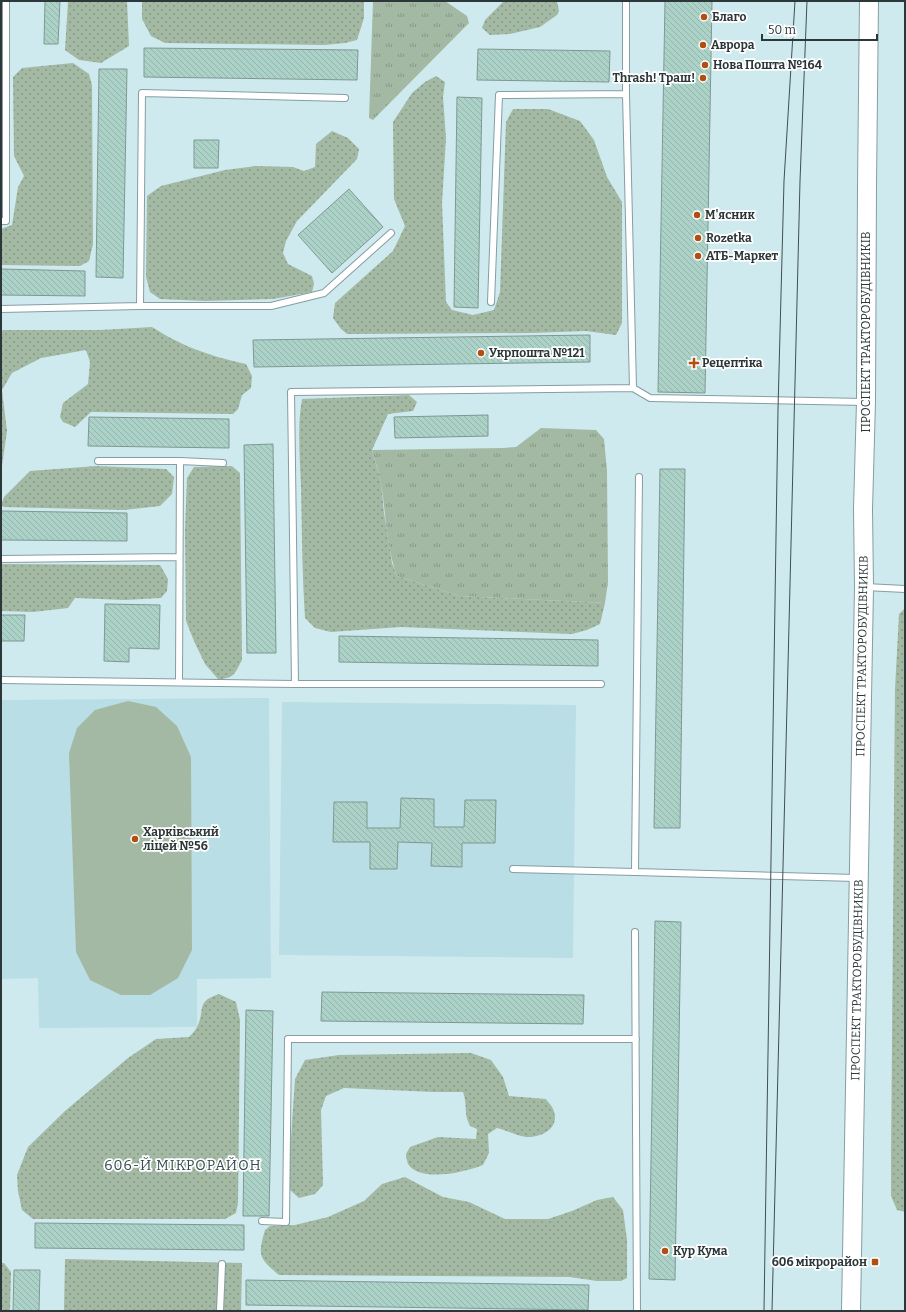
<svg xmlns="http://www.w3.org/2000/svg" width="906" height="1312" font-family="Bitter,serif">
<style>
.built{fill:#b9dee5}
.grass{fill:url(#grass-tufts)}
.garden{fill:url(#garden-dots)}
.pitch{fill:#a3b9a3}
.building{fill:url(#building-back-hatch);stroke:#7e9891}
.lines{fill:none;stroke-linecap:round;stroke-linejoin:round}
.lane-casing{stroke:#849ea3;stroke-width:8}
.secondary-casing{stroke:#849ea3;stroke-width:20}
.lane{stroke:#fff;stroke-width:6}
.secondary{stroke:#fff;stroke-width:18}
.tram{stroke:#414f51;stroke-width:1}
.poi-dot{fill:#b14f13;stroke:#fff;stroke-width:1.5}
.labels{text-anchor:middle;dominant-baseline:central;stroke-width:3.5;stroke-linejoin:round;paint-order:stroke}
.poi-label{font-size:12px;font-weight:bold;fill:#2c3739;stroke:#fff;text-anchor:start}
.street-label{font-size:12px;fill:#2c3739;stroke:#fff}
.quarter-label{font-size:14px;letter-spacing:1px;fill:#364e53;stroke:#fff}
</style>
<defs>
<pattern id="grass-tufts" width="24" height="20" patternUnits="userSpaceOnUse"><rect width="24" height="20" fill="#a3b9a3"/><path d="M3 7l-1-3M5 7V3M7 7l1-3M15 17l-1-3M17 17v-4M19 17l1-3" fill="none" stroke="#859786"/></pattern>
<pattern id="garden-dots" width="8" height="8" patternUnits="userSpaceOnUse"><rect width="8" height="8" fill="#a3b9a3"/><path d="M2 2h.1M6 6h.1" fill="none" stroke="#859786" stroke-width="1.8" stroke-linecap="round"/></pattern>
<pattern id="building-back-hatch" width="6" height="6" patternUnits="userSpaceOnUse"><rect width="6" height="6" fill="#acd2c8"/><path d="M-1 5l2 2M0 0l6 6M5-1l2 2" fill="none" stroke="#94b5ad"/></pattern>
</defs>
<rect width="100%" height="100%" fill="#ceeaef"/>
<!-- built -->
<path class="built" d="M 269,698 L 271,978 L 197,979 L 197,1027 L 39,1028 L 38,978 L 1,979 L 1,700 Z
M 282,702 L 576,705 L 573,958 L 279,955 Z"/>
<!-- grass -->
<path class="grass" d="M 373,1 L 445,1 L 467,16 L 469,23 L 373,120 L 369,118 Z
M 541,428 L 596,430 L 604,439 L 607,471 L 608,582 L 605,603 L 459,596 L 397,576 C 386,546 386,514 381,483 C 379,472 375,461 372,450 L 503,448 L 516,447 Z"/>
<!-- garden -->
<path class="garden" d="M 68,1 L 127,1 L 129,46 L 101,63 L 79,60 L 65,50 Z
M 142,1 L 364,1 L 364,18 L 357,40 L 345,43 L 325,45 L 165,43 L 151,36 L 142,19 Z
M 504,1 L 557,1 L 559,11 L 557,15 L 540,27 L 510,34 L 490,35 L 482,28 L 485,20 Z
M 73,63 L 89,74 L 92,85 L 93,244 L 89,261 L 80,266 L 1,265 L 1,229 L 12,225 L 18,187 L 24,176 L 14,156 L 13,77 L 22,68 Z
M 436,76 L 445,82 L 443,97 L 446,138 L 442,203 L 446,302 L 452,310 L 473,315 L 494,310 L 500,292 L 506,122 L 513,109 L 548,109 L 580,121 L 594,140 L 607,177 L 622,202 L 622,323 L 616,335 L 586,331 L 532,333 L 347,334 L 341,329 L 333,318 L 335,303 L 393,251 L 405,226 L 394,199 L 393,122 L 412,93 L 425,82 Z
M 332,131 L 348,138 L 359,149 L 357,159 L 297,221 L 286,241 L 283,253 L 288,264 L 312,276 L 314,284 L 312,292 L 273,299 L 205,301 L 160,299 L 150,292 L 146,277 L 147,196 L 161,186 L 225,170 L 256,166 L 293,167 L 304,171 L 315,167 L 316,144 Z
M 152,327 C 183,347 210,356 246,364 L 252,376 L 251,388 L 242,395 L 238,409 L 233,414 L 91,412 L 75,427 L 63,422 L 60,417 L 63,403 L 88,384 L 90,362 L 86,350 L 41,358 L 12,373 L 2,390 L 7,431 L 1,473 L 1,332 L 3,330 L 100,330 Z
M 409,395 L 417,402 L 413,411 L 388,414 L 372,450 L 381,482 L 384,513 L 392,563 L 397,576 L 459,596 L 605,603 L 600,624 L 587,630 L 572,634 L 401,627 L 331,632 L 315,628 L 305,618 C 302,574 302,530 301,487 C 300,458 297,427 302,399 Z
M 96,466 L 166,469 L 174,477 L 172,494 L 160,506 L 124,510 L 4,507 L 1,505 L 4,497 L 30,471 Z
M 232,466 L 240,473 L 242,660 C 235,673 234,679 218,679 L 205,664 L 194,641 L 186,621 L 185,531 L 187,478 L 194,467 Z
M 1,564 L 160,565 L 168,579 L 167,591 L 161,598 L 125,600 L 75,598 L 68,608 L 33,612 L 1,611 Z
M 905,608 L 905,1212 L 897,1210 L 891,1196 L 891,1157 L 895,689 L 899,614 Z
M 219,994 L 236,1002 L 240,1020 L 238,1203 L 236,1213 L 225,1219 L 33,1219 L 22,1210 L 18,1191 L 17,1175 L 28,1147 L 65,1111 L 128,1058 L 156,1039 L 189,1037 C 192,1034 195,1031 197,1027 C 206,1009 195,1002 219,994 Z
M 471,1053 L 491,1060 L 503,1077 L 509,1096 L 546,1099 C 548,1102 552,1106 553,1109 C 561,1127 543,1137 528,1137 C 520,1137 506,1130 497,1128 L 488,1134 L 489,1153 L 483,1165 C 466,1172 420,1183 408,1164 C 407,1161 406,1157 406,1154 L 410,1147 L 438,1137 L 476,1139 L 477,1129 L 470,1126 C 463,1113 468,1105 463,1092 L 434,1092 L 344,1088 L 326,1096 L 321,1110 L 323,1185 L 315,1194 L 299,1198 L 290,1190 L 289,1168 L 295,1079 L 305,1060 L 339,1055 Z
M 405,1177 L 443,1197 L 469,1202 L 505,1219 L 548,1219 L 572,1211 L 597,1200 L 613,1197 L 623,1210 L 627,1240 L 627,1278 L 621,1281 L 597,1281 L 570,1277 L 279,1275 C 258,1258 258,1255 265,1230 L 270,1226 L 295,1225 L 328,1217 L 364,1201 L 382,1184 Z
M 65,1259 L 242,1263 L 241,1311 L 64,1311 Z
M 1,1263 L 4,1263 L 11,1272 L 10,1311 L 1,1311 Z"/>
<!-- pitch -->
<path class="pitch" d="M 128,701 L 156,707 L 177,726 L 191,757 L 192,950 L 178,978 L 150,995 L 121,995 L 90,980 L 76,952 L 69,753 L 77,728 L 95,710 Z"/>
<!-- building -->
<path class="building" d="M 45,1 L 60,1 L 58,44 L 44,44 Z
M 665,1 L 712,1 L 705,393 L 658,392 Z
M 144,48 L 358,50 L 357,80 L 144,77 Z
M 478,49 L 610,51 L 609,82 L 477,80 Z
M 99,69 L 127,69 L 123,278 L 96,277 Z
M 457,97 L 482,98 L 478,308 L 454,307 Z
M 194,140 L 219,140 L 218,168 L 194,168 Z
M 349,189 L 383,227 L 332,273 L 298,235 Z
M 1,269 L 85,271 L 85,296 L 1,295 Z
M 590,335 L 590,362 L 254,367 L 253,340 Z
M 488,415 L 488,436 L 395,438 L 394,417 Z
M 89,417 L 229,419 L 229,448 L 88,446 Z
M 273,444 L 276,653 L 247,653 L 244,445 Z
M 660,469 L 685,469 L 680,828 L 654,828 Z
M 1,511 L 127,513 L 127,541 L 1,540 Z
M 105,604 L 160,605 L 159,649 L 129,648 L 129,662 L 104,661 Z
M 1,615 L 25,615 L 24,641 L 1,641 Z
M 339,636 L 598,640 L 598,666 L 339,662 Z
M 401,798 L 434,799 L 434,827 L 464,827 L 465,800 L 496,800 L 495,843 L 462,843 L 462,867 L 431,866 L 432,843 L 398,842 L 397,869 L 370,869 L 370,842 L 333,842 L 334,802 L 367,802 L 367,828 L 400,828 Z
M 655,921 L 681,922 L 675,1280 L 649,1279 Z
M 322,992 L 584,995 L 583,1024 L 321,1021 Z
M 246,1010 L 273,1011 L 269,1216 L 243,1216 Z
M 35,1223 L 244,1225 L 244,1250 L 35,1248 Z
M 14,1270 L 40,1270 L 39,1311 L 13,1311 Z
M 246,1280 L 589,1285 L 588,1310 L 246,1305 Z"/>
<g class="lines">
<defs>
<path id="lane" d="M 1,221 L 6,221 L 6,1
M 491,302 L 499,95 L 626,94
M 140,306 L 271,306 L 324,293 L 391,233
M 1,309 L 140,306 L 142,93 L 345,98
M 633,388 L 650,398 L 865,402
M 98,461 L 180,461 L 179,682
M 180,461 L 223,463
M 639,477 L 635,872 L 856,878
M 1,559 L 179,557
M 865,587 L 905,589
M 1,680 L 295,684
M 601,684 L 295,684 L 291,392 L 633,388 L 626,94 L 626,1
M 513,869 L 635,872
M 635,932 L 637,1311
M 262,1221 L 286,1222 L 288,1039 L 636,1039
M 220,1311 L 222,1264"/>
<path id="secondary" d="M 851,1311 L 864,587 L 863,509 L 866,402 L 867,185 L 869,1"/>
</defs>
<!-- lane casing -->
<use href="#lane" class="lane-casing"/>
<!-- secondary casing -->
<use href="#secondary" class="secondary-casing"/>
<!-- lane -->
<use href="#lane" class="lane"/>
<!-- secondary -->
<use href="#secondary" class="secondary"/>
<!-- tram -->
<path class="tram" d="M 764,1311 L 778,409 L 784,181 L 795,1
M 772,1311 L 800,181 L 807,1"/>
</g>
<!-- markers -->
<g class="poi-dot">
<circle cx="704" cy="17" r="4"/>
<circle cx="703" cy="45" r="4"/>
<circle cx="705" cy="65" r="4"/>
<circle cx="703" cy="78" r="4"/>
<circle cx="697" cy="215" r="4"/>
<circle cx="698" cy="238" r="4"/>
<circle cx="698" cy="256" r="4"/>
<circle cx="481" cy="353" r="4"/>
<path d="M692 357h4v4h4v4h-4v4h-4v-4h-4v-4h4z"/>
<circle cx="135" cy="839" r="4"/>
<circle cx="665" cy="1251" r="4"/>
<rect x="871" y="1258" width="8" height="8" rx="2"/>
</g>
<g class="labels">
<!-- poi labels -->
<g class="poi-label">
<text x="712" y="17">Благо</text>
<text x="711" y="45">Аврора</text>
<text x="713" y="65">Нова Пошта №164</text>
<text x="695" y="78" text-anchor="end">Thrash! Траш!</text>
<text x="705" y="215">М'ясник</text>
<text x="706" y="238">Rozetka</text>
<text x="706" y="256">АТБ-Маркет</text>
<text x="489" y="353">Укрпошта №121</text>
<text x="702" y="363">Рецептіка</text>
<text x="143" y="832">Харківський<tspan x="143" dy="14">ліцей №56</tspan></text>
<text x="673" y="1251">Кур Кума</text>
<text x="867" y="1262" text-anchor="end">606 мікрорайон</text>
</g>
<!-- street labels -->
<g class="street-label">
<text transform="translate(866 332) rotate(-90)">ПРОСПЕКТ ТРАКТОРОБУДІВНИКІВ</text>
<text transform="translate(862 656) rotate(-89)">ПРОСПЕКТ ТРАКТОРОБУДІВНИКІВ</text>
<text transform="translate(857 980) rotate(-89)">ПРОСПЕКТ ТРАКТОРОБУДІВНИКІВ</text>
</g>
<!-- quarter labels -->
<g class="quarter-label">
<text x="183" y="1165">606-Й МІКРОРАЙОН</text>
</g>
</g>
<!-- border -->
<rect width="906" height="1312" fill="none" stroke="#2c3739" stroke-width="4"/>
<!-- scale -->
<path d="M762 34v6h115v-6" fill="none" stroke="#2c3739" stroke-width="2"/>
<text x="768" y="34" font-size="12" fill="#2c3739" stroke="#ffffff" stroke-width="3" paint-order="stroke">50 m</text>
</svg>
